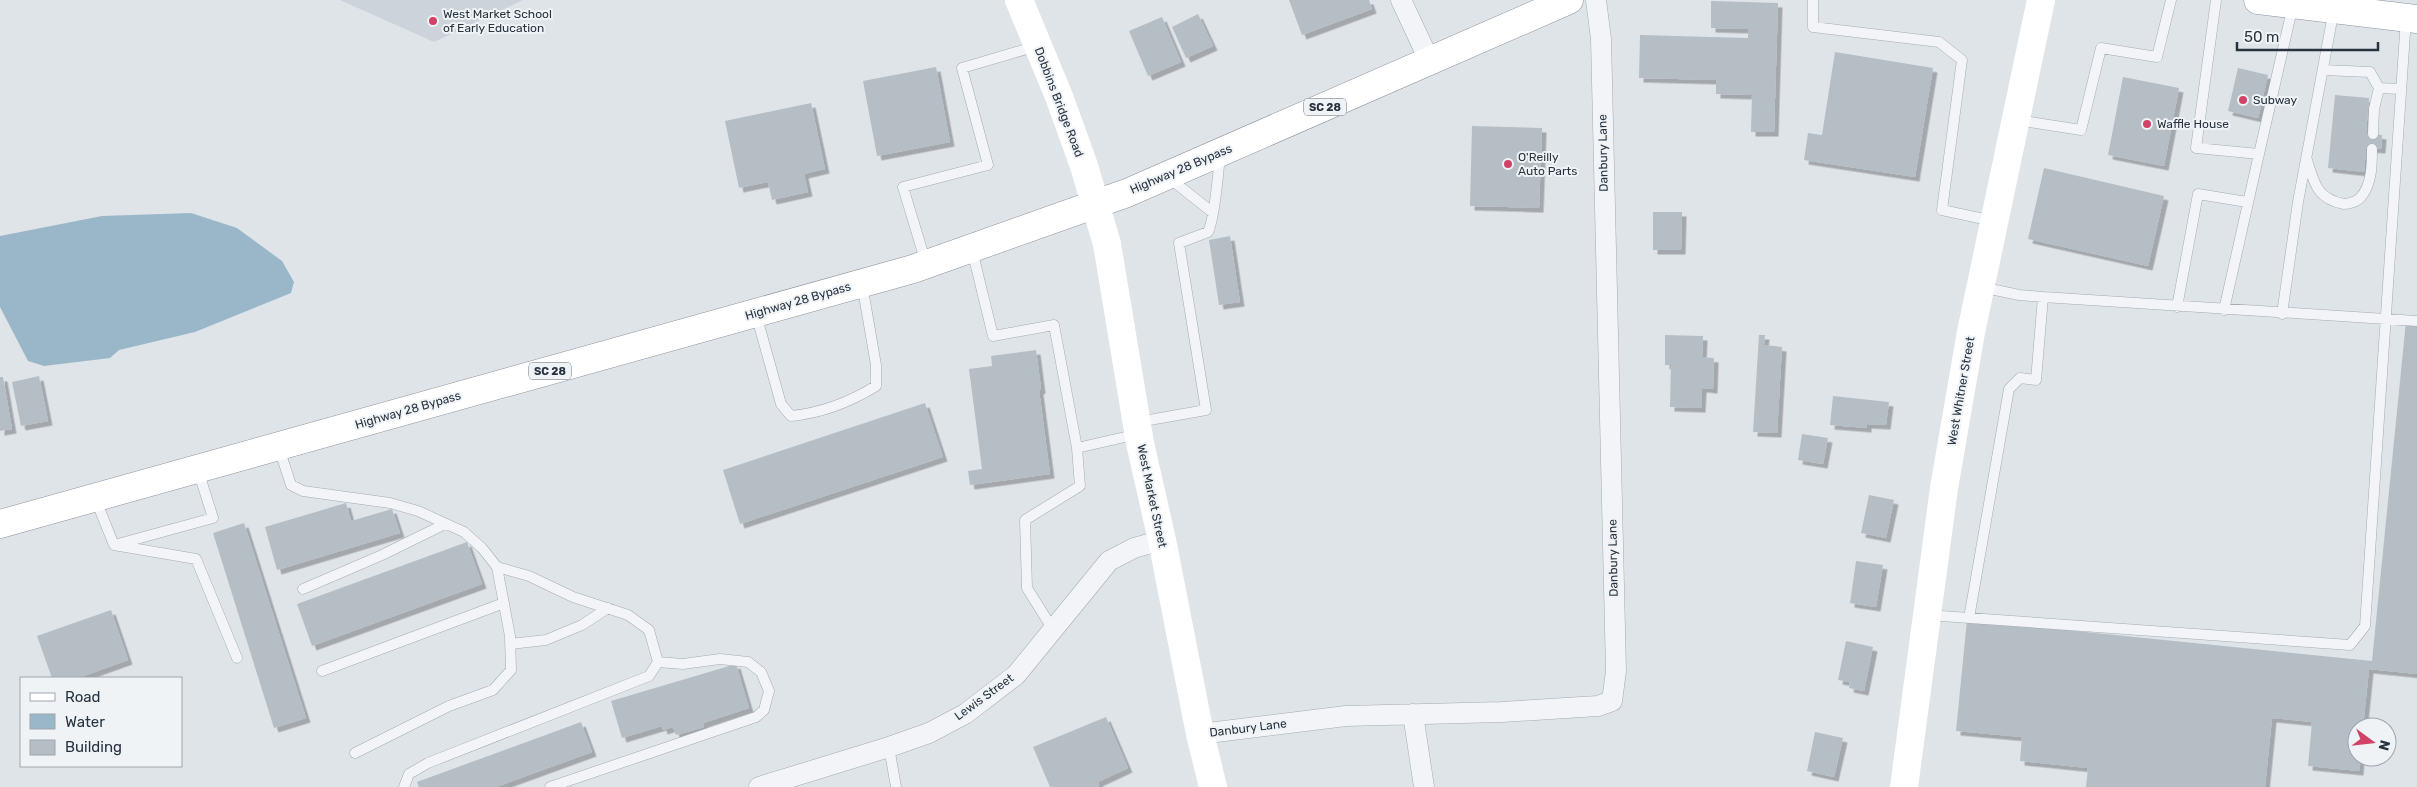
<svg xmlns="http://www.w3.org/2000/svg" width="2417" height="787" font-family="Rubik,sans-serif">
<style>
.built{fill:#cdd3db}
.water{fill:#9ab6c9}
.building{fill:#b6bec5;filter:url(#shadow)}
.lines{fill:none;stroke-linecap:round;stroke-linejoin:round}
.lane-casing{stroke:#a4abb3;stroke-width:11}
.street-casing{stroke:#a4abb3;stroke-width:21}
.highway-casing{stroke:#87939f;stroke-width:29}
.lane{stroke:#f2f4f7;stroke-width:10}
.street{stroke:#f2f4f7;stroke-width:20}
.secondary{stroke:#fff;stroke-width:28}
.highway{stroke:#fff;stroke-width:28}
.poi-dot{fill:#cf4367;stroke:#eff3f6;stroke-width:2}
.labels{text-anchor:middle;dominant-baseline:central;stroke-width:4;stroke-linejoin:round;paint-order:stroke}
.shield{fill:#eff3f6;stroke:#646d77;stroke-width:1}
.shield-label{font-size:11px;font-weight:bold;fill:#283340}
.poi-label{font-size:12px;fill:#283340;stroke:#eff3f6;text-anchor:start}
.street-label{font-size:12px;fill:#283340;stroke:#eff3f6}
</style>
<defs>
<filter id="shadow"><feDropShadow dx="4.5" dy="4.5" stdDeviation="0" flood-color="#0004"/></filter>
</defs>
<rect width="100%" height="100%" fill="#dfe4e9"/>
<!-- built -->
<path class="built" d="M 340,0 L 523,0 L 434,42 Z"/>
<!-- water -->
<path class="water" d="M 191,213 L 237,228 L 282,261 L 294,282 L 291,293 L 195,332 L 119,350 L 110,358 L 44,366 L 28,361 L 0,307 L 0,236 L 102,216 Z"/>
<!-- building -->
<path class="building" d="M 1289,0 L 1369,0 L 1372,9 L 1302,35 Z
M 1711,1 L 1778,3 L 1774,132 L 1751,132 L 1752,95 L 1716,94 L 1716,80 L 1639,78 L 1640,35 L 1748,38 L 1748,29 L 1711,28 Z
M 1198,14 L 1213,46 L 1186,58 L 1172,27 Z
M 1162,17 L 1181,62 L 1148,76 L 1129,31 Z
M 1835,52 L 1933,68 L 1915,177 L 1804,160 L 1808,133 L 1822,135 Z
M 936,67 L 950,142 L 877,156 L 863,81 Z
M 2238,68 L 2268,75 L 2258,118 L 2228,111 Z
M 2123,77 L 2179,88 L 2164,166 L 2108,155 Z
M 2335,95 L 2369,98 L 2366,133 L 2382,135 L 2381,149 L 2366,148 L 2364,172 L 2328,168 Z
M 811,103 L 825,169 L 804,174 L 808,192 L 772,200 L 768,182 L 739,188 L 725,121 Z
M 1472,126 L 1542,128 L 1539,208 L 1470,206 Z
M 2044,168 L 2164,196 L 2148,266 L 2028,239 Z
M 1653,212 L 1682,212 L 1681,250 L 1653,250 Z
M 1230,236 L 1240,302 L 1219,305 L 1209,240 Z
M 2406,321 L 2417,322 L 2417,674 L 2369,669 L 2363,727 L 2357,727 L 2357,757 L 2360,757 L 2359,771 L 2308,766 L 2312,722 L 2272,718 L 2265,787 L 2086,787 L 2088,768 L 2020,761 L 2022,737 L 1956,731 L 1967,620 L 2372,661 Z
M 1665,335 L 1703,336 L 1702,357 L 1714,358 L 1713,389 L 1702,388 L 1701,408 L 1670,407 L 1671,365 L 1665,365 Z
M 1759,335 L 1765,335 L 1764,345 L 1782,347 L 1777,433 L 1753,432 Z
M 1036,350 L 1041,389 L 1039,390 L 1050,474 L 970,485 L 968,471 L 982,469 L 969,369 L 992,366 L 991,356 Z
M 39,376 L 48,421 L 21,426 L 12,382 Z
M 0,377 L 3,377 L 12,429 L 0,431 Z
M 1833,396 L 1889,402 L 1886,425 L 1867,424 L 1867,428 L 1830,425 Z
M 925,403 L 943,457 L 740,524 L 723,470 Z
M 1802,434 L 1828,438 L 1823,464 L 1798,460 Z
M 1869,495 L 1894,500 L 1886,538 L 1861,533 Z
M 346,503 L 351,521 L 392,509 L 400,533 L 277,570 L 265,527 Z
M 244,523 L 306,718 L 274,728 L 213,533 Z
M 467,542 L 482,584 L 312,646 L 297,604 Z
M 1856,561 L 1883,565 L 1876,607 L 1850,603 Z
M 111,610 L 128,660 L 78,678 L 52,678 L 37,636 Z
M 1846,641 L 1873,647 L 1864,691 L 1849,688 L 1850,682 L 1838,680 Z
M 736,664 L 749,708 L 703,723 L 704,727 L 676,735 L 673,727 L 663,730 L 662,726 L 622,738 L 611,701 Z
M 1106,717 L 1128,768 L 1098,782 L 1099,787 L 1050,787 L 1033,747 Z
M 581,722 L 592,752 L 496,787 L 419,787 L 417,782 Z
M 1815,732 L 1843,738 L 1834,777 L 1807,771 Z"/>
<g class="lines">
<defs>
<path id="lane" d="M 1813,0 L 1813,27 L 1939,42 L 1962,60 L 1942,210 L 1993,221
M 2216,0 L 2196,148 L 2259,154 L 2293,5
M 2323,70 L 2370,72 L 2379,88 L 2400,89
M 2017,120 L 2081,130 L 2101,48 L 2157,57 L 2171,0
M 2373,134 L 2374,109 L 2379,88
M 2307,160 C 2314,183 2317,199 2344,204 C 2349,204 2358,201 2361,197 C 2372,184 2372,164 2372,149
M 1169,178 L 1212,212
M 972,250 L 993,336 L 1054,325 L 1077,448 L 1138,434
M 926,263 L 903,187 L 988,165 L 962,68 L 1037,46
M 1981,287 L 2019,295 L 2043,297 L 2417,321
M 2177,307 L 2198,194 L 2247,202
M 2224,310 L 2259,154
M 756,314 L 781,404 L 791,416 C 822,413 850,402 876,386 L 876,365 L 862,284
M 2282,314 L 2298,202 L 2334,9
M 1138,422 L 1206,410 L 1179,243 L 1208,232 C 1215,218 1218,174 1220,155
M 279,448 L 291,485 L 303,491 L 390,503 L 418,511 L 464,532 L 482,548 L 497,567 L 529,576 L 573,597 L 628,615 L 649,630 L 658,662 L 649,676 L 428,763 L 409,774 L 404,787
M 95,498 L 114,545 L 196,559 L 237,658
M 118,544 L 213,518 L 198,470
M 303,589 L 382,555 L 445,524
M 1927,615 L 2350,645 L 2365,626 L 2406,18
M 1969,618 L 2009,389 L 2020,378 L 2036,380 L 2043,297
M 1052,628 L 1027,588 L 1025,520 L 1080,486 L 1077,448
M 510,644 L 546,640 L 582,625 L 608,608
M 322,671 L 504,603
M 889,747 L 896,787
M 355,753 L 449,706 L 493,690 L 511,670 L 510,636 L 497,567
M 550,787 L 756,717 L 764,710 L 769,691 L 761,672 L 748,662 L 720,659 L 683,664 L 658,662"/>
<path id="street" d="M 1401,0 L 1430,62
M 1413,714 L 1424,787
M 1200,734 L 1346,716 L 1502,712 L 1598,706 L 1612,701 L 1616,671 L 1601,39 L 1596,0
M 759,787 L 889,747 L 929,733 L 965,714 L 1016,675 L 1109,561 L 1134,548 L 1162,540"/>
<path id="highway" d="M 2258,0 L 2417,19
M 0,524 L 913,269 L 1127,193 L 1569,0"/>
</defs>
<!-- lane casing -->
<use href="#lane" class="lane-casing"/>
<!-- street casing -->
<use href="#street" class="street-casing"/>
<!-- highway casing -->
<use href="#highway" class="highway-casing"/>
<!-- lane -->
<use href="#lane" class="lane"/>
<!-- street -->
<use href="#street" class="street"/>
<!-- secondary -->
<path class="secondary" d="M 1019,0 L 1060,99 L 1084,166 L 1107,244 L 1140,443 L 1162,540 L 1200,734 L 1213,787
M 1904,787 L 1944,488 L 1971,332 L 2041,0"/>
<!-- highway -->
<use href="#highway" class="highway"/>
</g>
<!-- markers -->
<g class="poi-dot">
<circle cx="433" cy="21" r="5"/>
<circle cx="2243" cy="100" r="5"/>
<circle cx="2147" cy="124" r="5"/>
<circle cx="1508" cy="164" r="5"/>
</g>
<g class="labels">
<!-- shield labels -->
<g class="shield">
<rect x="1304" y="98.5" width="42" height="17" rx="4"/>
<rect x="529" y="362.5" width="42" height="17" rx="4"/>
</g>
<g class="shield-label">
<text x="1325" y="107">SC 28</text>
<text x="550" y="371">SC 28</text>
</g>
<!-- poi labels -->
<g class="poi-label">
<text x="443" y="14">West Market School<tspan x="443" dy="14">of Early Education</tspan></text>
<text x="2253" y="100">Subway</text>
<text x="2157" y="124">Waffle House</text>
<text x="1518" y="157">O'Reilly<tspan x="1518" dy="14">Auto Parts</tspan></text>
</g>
<!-- street labels -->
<g class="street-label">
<text transform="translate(1059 102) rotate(69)">Dobbins Bridge Road</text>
<text transform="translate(1603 153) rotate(-91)">Danbury Lane</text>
<text transform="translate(1181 169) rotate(-23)">Highway 28 Bypass</text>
<text transform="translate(798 301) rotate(-16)">Highway 28 Bypass</text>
<text transform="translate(1961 391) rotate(-80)">West Whitner Street</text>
<text transform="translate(408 410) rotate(-16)">Highway 28 Bypass</text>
<text transform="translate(1152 496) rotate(78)">West Market Street</text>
<text transform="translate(1613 558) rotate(-91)">Danbury Lane</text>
<text transform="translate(984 697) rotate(-36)">Lewis Street</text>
<text transform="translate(1248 728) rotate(-7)">Danbury Lane</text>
</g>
</g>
<!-- legend -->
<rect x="20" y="677" width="162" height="90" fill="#eff3f6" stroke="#9fa6ad"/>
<rect x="30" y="693" width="25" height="8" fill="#ffffff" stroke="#9fa6ad"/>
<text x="65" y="702" font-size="15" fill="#283340">Road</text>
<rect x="30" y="714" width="25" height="15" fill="#9ab6c9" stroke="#9fa6ad"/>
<text x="65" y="727" font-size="15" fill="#283340">Water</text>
<rect x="30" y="740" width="25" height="15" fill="#b6bec5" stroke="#9fa6ad"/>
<text x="65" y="752" font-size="15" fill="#283340">Building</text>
<!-- north arrow -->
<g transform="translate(2372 742) rotate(105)"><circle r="24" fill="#eff3f6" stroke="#9fa6ad"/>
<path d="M0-4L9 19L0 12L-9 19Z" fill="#cf4367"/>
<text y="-8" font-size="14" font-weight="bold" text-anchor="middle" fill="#283340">N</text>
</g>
<!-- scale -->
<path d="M2237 42v8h141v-8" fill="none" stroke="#283340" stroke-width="2.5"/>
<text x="2244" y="42" font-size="15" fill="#283340" stroke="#eff3f6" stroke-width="4" paint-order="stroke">50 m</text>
</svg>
